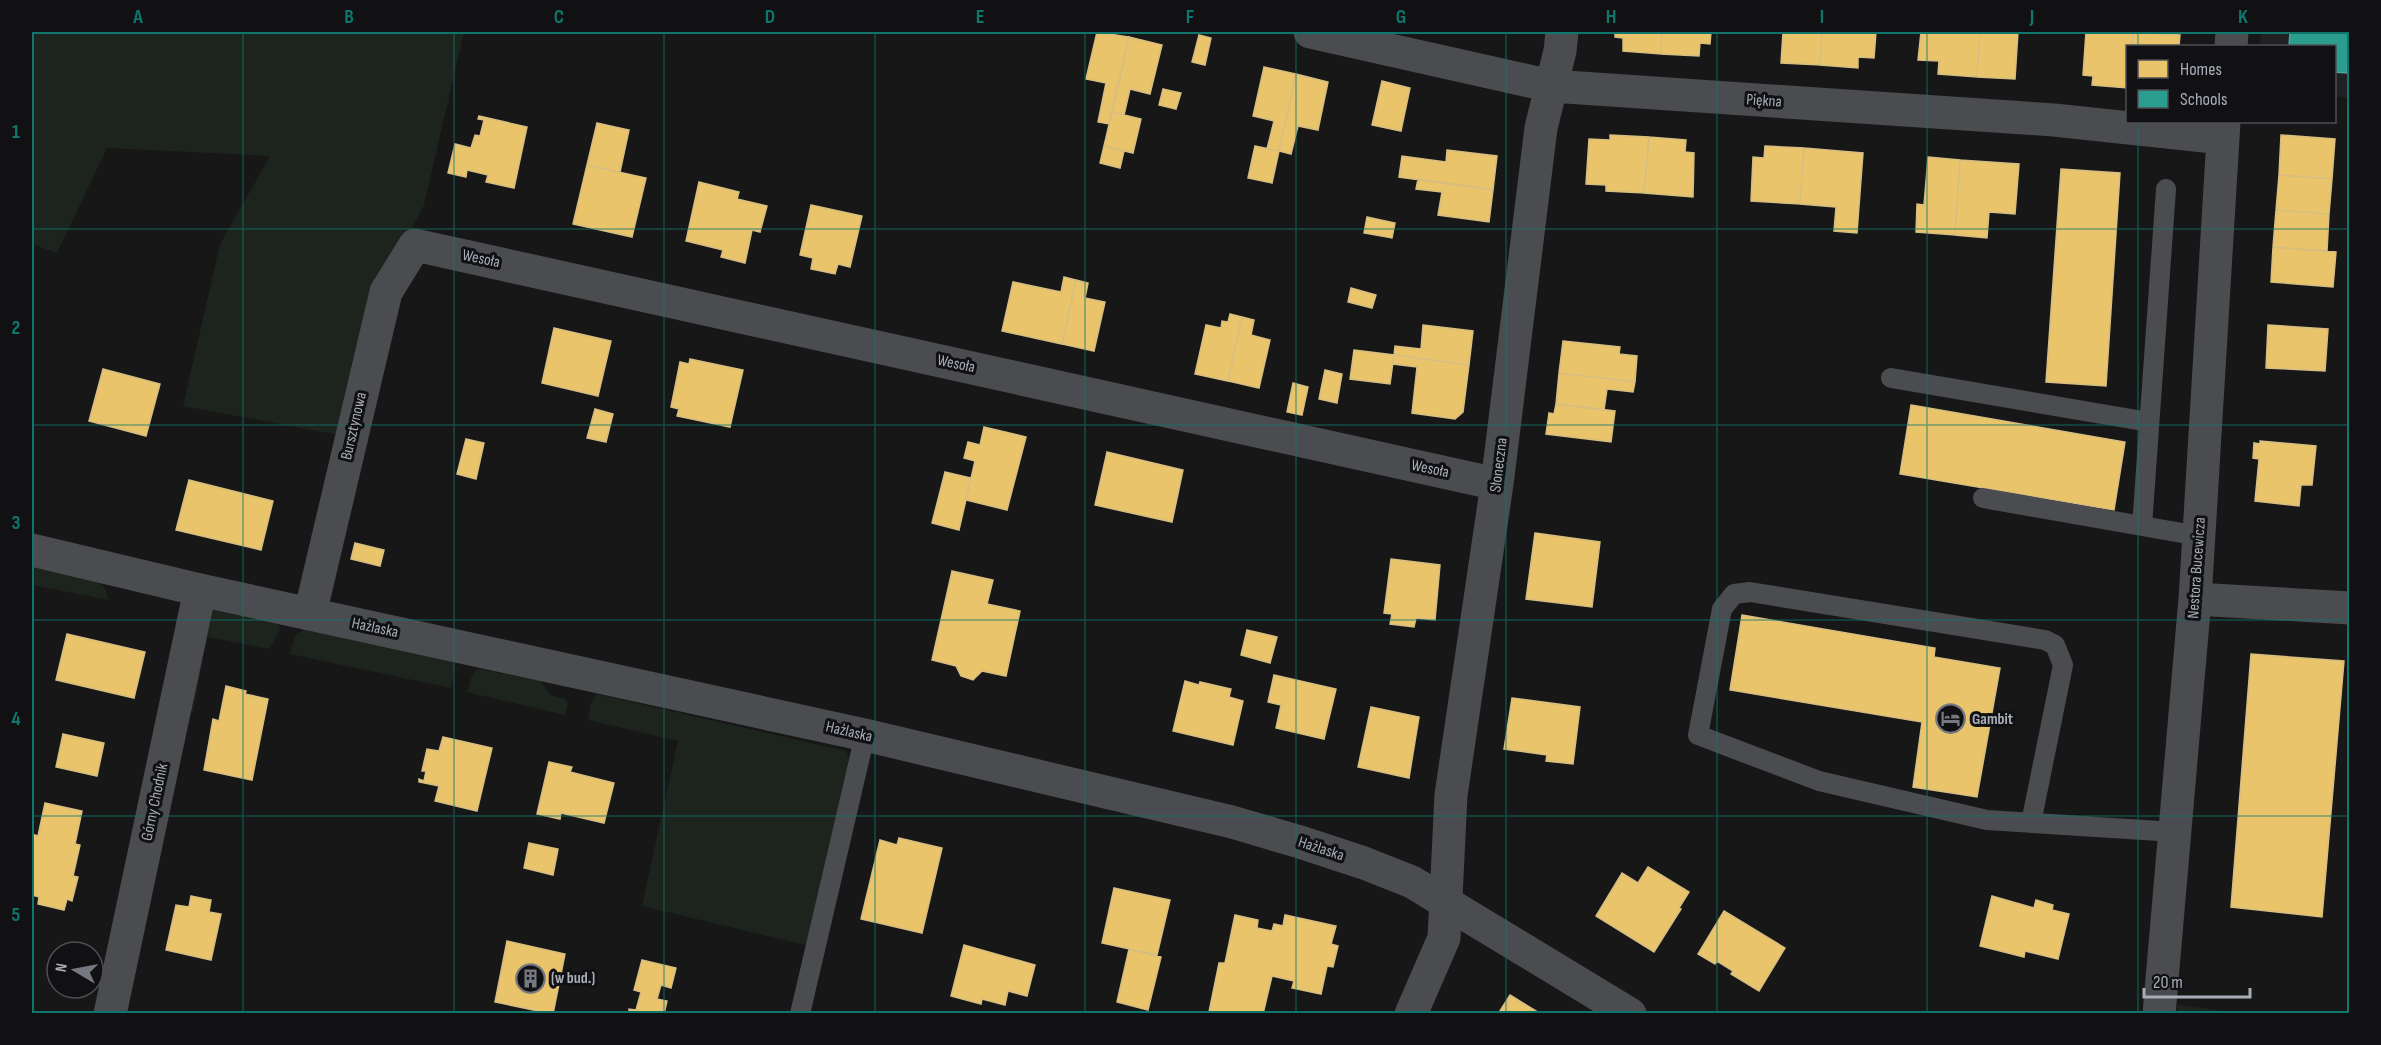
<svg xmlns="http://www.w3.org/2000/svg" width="2381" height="1045" font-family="'Sofia Sans Condensed',sans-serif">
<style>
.built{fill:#212123}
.green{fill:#1d241e}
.homes{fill:#e9c46a;stroke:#d6bd81;stroke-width:1.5}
.schools{fill:#2a9d8f;stroke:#50a29b;stroke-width:1.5}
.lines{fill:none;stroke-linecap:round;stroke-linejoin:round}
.service{stroke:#4b4c50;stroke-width:20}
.minor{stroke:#4b4c50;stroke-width:33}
.tertiary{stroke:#4b4c50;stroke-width:33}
.grid{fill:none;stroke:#0f766e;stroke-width:1.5;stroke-opacity:0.55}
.labels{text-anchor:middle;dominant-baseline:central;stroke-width:6;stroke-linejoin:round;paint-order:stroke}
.street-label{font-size:16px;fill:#a8adb8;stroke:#111113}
.poi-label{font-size:16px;font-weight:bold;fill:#a8adb8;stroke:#111113;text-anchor:start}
.neatline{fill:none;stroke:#0f766e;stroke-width:2}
.grid-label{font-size:20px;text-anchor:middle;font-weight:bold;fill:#0f766e}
</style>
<rect width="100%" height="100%" fill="#171717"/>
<!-- built -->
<path class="built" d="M 2261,32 L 2349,32 L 2349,98 L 2335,96 L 2334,46 L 2260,46 Z"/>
<!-- green -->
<path class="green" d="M 32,32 L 464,32 L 424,205 L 407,238 L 339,435 L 183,406 L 220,244 L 270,156 L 107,148 L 57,253 L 32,244 Z
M 32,566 L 94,580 L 104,586 L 109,600 L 32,585 Z
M 215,606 L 277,622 L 280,630 L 269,649 L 207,637 L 193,712 L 182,709 L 199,618 Z
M 306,628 L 451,660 L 455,666 L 451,688 L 290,654 L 296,634 Z
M 479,669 L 541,681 L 550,695 L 565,699 L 568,704 L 565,715 L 467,692 C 470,684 470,673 479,669 Z
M 597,694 L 846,751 L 851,762 L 809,946 L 642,906 L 678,741 L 588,720 L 591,703 Z
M 2177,1005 L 2239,1013 L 2177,1013 Z"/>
<!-- homes -->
<path class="homes" d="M 1097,32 L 1129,37 L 1109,124 L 1098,122 L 1106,83 L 1086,79 Z
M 1615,32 L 1662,32 L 1661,54 L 1623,51 L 1623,38 L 1615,37 Z
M 1662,32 L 1711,32 L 1710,44 L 1700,43 L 1699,56 L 1661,54 Z
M 1783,32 L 1822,32 L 1820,65 L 1781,63 Z
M 1822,32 L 1876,32 L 1874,58 L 1858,57 L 1858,68 L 1820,65 Z
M 1921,32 L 1980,32 L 1977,77 L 1938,74 L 1939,61 L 1918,60 Z
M 1980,32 L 2018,32 L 2015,79 L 1977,77 Z
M 2086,32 L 2133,32 L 2132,46 L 2128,46 L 2128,88 L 2092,85 L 2093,76 L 2083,75 Z
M 2133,32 L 2180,35 L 2179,46 L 2132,46 Z
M 1199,35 L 1211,38 L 1205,65 L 1192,62 Z
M 1129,37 L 1162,45 L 1150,94 L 1130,89 L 1124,115 L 1112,112 Z
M 1264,67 L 1296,74 L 1279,151 L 1267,149 L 1274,121 L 1253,116 Z
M 1296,74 L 1328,82 L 1318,130 L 1298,126 L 1291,154 L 1279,151 Z
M 1382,81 L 1410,88 L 1401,131 L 1372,125 Z
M 1163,89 L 1181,93 L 1176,109 L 1159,105 Z
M 1112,112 L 1141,119 L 1133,153 L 1104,146 Z
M 479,116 L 527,127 L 514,188 L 486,182 L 488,175 L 467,170 L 466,177 L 448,173 L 455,144 L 471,148 L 475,135 L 480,136 L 484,120 L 478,119 Z
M 597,123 L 629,130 L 620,172 L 587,165 Z
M 1610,135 L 1649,137 L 1644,193 L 1606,191 L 1606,185 L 1586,184 L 1589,139 L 1610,140 Z
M 2281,135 L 2335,139 L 2332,179 L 2279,175 Z
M 1649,137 L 1686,140 L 1685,152 L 1694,153 L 1693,197 L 1644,193 Z
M 1104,146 L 1124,151 L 1120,168 L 1100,163 Z
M 1255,146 L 1279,151 L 1272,183 L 1248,178 Z
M 1765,146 L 1804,148 L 1800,204 L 1751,201 L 1753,157 L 1764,158 Z
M 1804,148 L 1863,153 L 1857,233 L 1834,231 L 1836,207 L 1800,204 Z
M 1447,150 L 1497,156 L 1493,190 L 1399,177 L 1402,156 L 1446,162 Z
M 1928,157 L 1960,160 L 1955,235 L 1916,232 L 1917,204 L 1924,205 Z
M 1960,160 L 2019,164 L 2015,214 L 1989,212 L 1987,238 L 1955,235 Z
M 587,165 L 646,178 L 632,237 L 573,224 Z
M 2061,169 L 2120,173 L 2106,386 L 2046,382 Z
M 2279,175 L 2332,179 L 2329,214 L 2276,210 Z
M 1418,179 L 1493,190 L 1489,222 L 1438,215 L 1442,192 L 1416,189 Z
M 699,182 L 739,192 L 737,199 L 767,206 L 760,232 L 752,230 L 745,263 L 721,257 L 723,250 L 686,241 Z
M 811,205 L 862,216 L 850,267 L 838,264 L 835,274 L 811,269 L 813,258 L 800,255 Z
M 2276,210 L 2329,214 L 2327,251 L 2273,247 Z
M 1367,217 L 1395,223 L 1392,238 L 1364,233 Z
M 2273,247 L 2336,252 L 2333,287 L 2271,282 Z
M 1064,277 L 1076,280 L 1062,344 L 1002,331 L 1013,282 L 1061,292 Z
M 1076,280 L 1088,283 L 1085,298 L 1105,302 L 1094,351 L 1062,344 Z
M 1351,288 L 1376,295 L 1372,308 L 1348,302 Z
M 1230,314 L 1242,317 L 1228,381 L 1195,374 L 1206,325 L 1221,328 L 1222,321 L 1228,322 Z
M 1242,317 L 1254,320 L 1251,335 L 1270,340 L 1259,388 L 1228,381 Z
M 1423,325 L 1473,331 L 1469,365 L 1394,355 L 1395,346 L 1421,349 Z
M 2268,325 L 2328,329 L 2325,371 L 2266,368 Z
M 554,328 L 611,341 L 598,396 L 542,383 Z
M 1563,341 L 1620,347 L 1619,354 L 1637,356 L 1635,382 L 1559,373 Z
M 1354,350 L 1394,355 L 1390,384 L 1350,379 Z
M 1394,355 L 1469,365 L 1463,412 L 1455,419 L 1412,413 L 1417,367 L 1393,364 Z
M 690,359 L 743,370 L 730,427 L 677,416 L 679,409 L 671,407 L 680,362 L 689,364 Z
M 103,369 L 160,384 L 146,436 L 89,421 Z
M 1325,370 L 1342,374 L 1337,403 L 1319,399 Z
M 1559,373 L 1635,382 L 1633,392 L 1607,389 L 1604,410 L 1556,404 Z
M 1293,383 L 1308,387 L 1302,415 L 1287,412 Z
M 1556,404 L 1615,411 L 1611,442 L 1546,434 L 1549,413 L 1554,414 Z
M 1911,405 L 2125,442 L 2114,510 L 1900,474 Z
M 595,409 L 613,414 L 606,442 L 587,438 Z
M 984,427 L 1026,437 L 1007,510 L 966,500 L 975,461 L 964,458 L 968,442 L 980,445 Z
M 466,439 L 484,443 L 476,479 L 457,474 Z
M 2260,441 L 2316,446 L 2312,485 L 2301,485 L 2299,506 L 2255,501 L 2259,459 L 2253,458 L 2254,443 L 2260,444 Z
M 1107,452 L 1183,470 L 1172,522 L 1095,505 Z
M 945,472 L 971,478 L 959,530 L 932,523 Z
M 189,480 L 273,501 L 261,550 L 176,530 Z
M 1535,533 L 1600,542 L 1592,607 L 1526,599 Z
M 355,543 L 384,550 L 380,566 L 351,559 Z
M 1391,559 L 1440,565 L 1435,620 L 1416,618 L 1414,627 L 1390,624 L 1392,614 L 1384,613 Z
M 952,571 L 993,580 L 987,604 L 1020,611 L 1006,676 L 982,671 L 973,680 L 961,676 L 956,666 L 932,660 Z
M 1742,615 L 1935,648 L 1934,657 L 2000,668 L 1977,797 L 1913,787 L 1922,722 L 1730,690 Z
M 1247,630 L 1277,637 L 1270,663 L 1241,655 Z
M 67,634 L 145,652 L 134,698 L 56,680 Z
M 2251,654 L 2344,661 L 2322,917 L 2231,907 Z
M 1274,675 L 1336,689 L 1324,739 L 1276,728 L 1281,705 L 1268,702 Z
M 1185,681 L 1199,685 L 1200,682 L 1231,689 L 1229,697 L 1243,701 L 1233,745 L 1173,731 Z
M 226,686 L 246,691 L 245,694 L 268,699 L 252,780 L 204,770 L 213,719 L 219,721 Z
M 1512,698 L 1580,707 L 1573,764 L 1546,761 L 1547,755 L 1504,749 Z
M 1371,707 L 1419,717 L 1409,778 L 1358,767 Z
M 63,734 L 104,743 L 97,776 L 56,767 Z
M 443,737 L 492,748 L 477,811 L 435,801 L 439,786 L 419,782 L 419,779 L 424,781 L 426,771 L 422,771 L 427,749 L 439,751 Z
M 549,762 L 572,767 L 570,772 L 614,783 L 604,823 L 561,813 L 560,819 L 537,814 Z
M 45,803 L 82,811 L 75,844 L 80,845 L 73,876 L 78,877 L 72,901 L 67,899 L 64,910 L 38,904 L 39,897 L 32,895 L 32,834 L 38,836 Z
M 899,838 L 942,848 L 922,933 L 861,919 L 880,840 L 897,845 Z
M 529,843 L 558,849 L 553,875 L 524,868 Z
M 1648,867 L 1689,892 L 1679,908 L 1681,909 L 1654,952 L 1596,916 L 1622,873 L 1638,883 Z
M 1114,888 L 1170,900 L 1157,955 L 1102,943 Z
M 191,896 L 211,900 L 209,912 L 221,914 L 211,960 L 166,950 L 176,905 L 189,907 Z
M 1992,896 L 2034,908 L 2036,900 L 2053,905 L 2052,910 L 2069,914 L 2058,959 L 2025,951 L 2024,957 L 1980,946 Z
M 1724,911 L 1785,948 L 1759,991 L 1731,974 L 1733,971 L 1717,961 L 1715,964 L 1698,954 Z
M 1235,915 L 1258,920 L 1257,928 L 1272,931 L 1274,924 L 1283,926 L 1285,915 L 1336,926 L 1331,944 L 1338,946 L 1333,967 L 1327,966 L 1321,994 L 1292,988 L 1294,981 L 1272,976 L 1263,1014 L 1209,1012 L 1219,963 L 1225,963 Z
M 507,941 L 565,954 L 553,1014 L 495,1002 Z
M 964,945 L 1035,965 L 1027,996 L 1008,991 L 1005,1005 L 982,999 L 981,1004 L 951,996 Z
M 1129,949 L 1161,957 L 1148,1010 L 1117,1002 Z
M 642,960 L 676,968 L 671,988 L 661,985 L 657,999 L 667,1001 L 664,1014 L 629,1014 L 629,1009 L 636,1010 L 641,992 L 634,990 Z
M 1510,995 L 1541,1014 L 1498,1014 Z"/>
<!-- schools -->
<path class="schools" d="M 2290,32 L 2350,32 L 2347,73 L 2334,72 L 2334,46 L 2289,46 Z"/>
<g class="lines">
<!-- service -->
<path class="service" d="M 1891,378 L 2149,422
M 1983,498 L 2199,536
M 2142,526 L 2166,189
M 2031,823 L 2063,665 L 2055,645 L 2045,640 L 1750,592 L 1734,594 L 1722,609 L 1698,735 L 1819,781 L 1987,820 L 2175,832
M 800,1014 L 865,735"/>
<!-- minor -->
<path class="minor" d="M 1310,32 L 1551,86 L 2054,120 L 2223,138
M 2231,46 L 2232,32
M 2195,599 L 2350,608
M 310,614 L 386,292 L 415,245 L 1497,484
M 110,1014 L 200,590
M 1411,1014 L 1444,938 L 1451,795 L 1497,484 L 1541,128 L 1560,51 L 1562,32
M 2159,1014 L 2195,599 L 2224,122"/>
<!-- tertiary -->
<path class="tertiary" d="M 32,550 L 200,590 L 865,735 L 1232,822 L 1300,842 L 1364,863 L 1412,882 L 1630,1014"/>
</g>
<!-- grid -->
<path class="grid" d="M 243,32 L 243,1014M 454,32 L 454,1014M 664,32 L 664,1014M 875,32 L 875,1014M 1085,32 L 1085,1014M 1296,32 L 1296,1014M 1506,32 L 1506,1014M 1717,32 L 1717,1014M 1927,32 L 1927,1014M 2138,32 L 2138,46M 2138,122 L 2138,1014M 32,229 L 2350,229M 32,425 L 2350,425M 32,620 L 2350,620M 32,816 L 2350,816"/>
<!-- icons -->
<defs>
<symbol id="hotel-ring" viewBox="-11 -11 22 22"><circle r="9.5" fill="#111113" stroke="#757880" stroke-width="1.5"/><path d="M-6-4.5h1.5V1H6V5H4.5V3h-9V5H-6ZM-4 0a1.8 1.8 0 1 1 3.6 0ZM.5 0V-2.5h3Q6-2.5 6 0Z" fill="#757880"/></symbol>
<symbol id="building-ring" viewBox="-11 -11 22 22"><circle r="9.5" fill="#111113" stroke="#757880" stroke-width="1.5"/><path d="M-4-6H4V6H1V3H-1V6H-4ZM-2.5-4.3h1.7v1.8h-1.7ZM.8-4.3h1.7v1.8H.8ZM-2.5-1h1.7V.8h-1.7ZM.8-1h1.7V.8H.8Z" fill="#757880"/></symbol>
</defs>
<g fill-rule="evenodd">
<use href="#hotel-ring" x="1934" y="702" width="33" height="33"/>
<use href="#building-ring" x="514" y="962" width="33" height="33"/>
</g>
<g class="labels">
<!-- street labels -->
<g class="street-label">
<text transform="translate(1764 101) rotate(4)">Piękna</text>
<text transform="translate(481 259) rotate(12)">Wesoła</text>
<text transform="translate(956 364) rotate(12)">Wesoła</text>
<text transform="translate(354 426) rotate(-77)">Bursztynowa</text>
<text transform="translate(1499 465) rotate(-83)">Słoneczna</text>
<text transform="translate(1430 469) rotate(12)">Wesoła</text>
<text transform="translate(2197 568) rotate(-86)">Nestora Bucewicza</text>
<text transform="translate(375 628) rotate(12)">Hażlaska</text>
<text transform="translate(849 732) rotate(13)">Hażlaska</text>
<text transform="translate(155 802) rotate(-78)">Górny Chodnik</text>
<text transform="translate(1321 849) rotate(18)">Hażlaska</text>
</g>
<!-- poi labels -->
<g class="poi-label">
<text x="1972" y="719">Gambit</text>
<text x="551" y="978">(w bud.)</text>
</g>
</g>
<!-- border -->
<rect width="2381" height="1045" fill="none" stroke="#111113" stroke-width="66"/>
<!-- legend -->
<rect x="2126" y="45" width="210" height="78" fill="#111113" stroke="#4d4f55" stroke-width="1.5"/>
<rect x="2138" y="60" width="30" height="18" fill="#e9c46a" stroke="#4d4f55" stroke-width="1.5"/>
<text x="2180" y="75" font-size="18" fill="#a8adb8">Homes</text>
<rect x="2138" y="90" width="30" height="18" fill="#2a9d8f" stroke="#4d4f55" stroke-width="1.5"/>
<text x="2180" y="105" font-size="18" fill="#a8adb8">Schools</text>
<!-- north arrow -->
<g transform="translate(75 970) rotate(280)"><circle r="28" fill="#111113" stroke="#4d4f55" stroke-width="1.5"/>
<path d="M0-4.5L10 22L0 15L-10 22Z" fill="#757880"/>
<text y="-9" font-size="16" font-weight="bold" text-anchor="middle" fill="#a8adb8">N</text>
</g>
<!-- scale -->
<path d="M2144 988v9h106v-9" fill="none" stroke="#a8adb8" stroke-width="3"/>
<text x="2153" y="988" font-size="18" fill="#a8adb8" stroke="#111113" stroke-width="4.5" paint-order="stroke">20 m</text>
<rect x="33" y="33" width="2315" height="979" class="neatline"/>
<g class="grid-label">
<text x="138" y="23">A</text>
<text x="349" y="23">B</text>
<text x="559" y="23">C</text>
<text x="770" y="23">D</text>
<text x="980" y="23">E</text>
<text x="1190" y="23">F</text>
<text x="1401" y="23">G</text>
<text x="1611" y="23">H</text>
<text x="1822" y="23">I</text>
<text x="2032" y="23">J</text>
<text x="2243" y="23">K</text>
<text x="16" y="138">1</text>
<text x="16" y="334">2</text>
<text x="16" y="529">3</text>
<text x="16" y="725">4</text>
<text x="16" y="921">5</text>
</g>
</svg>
